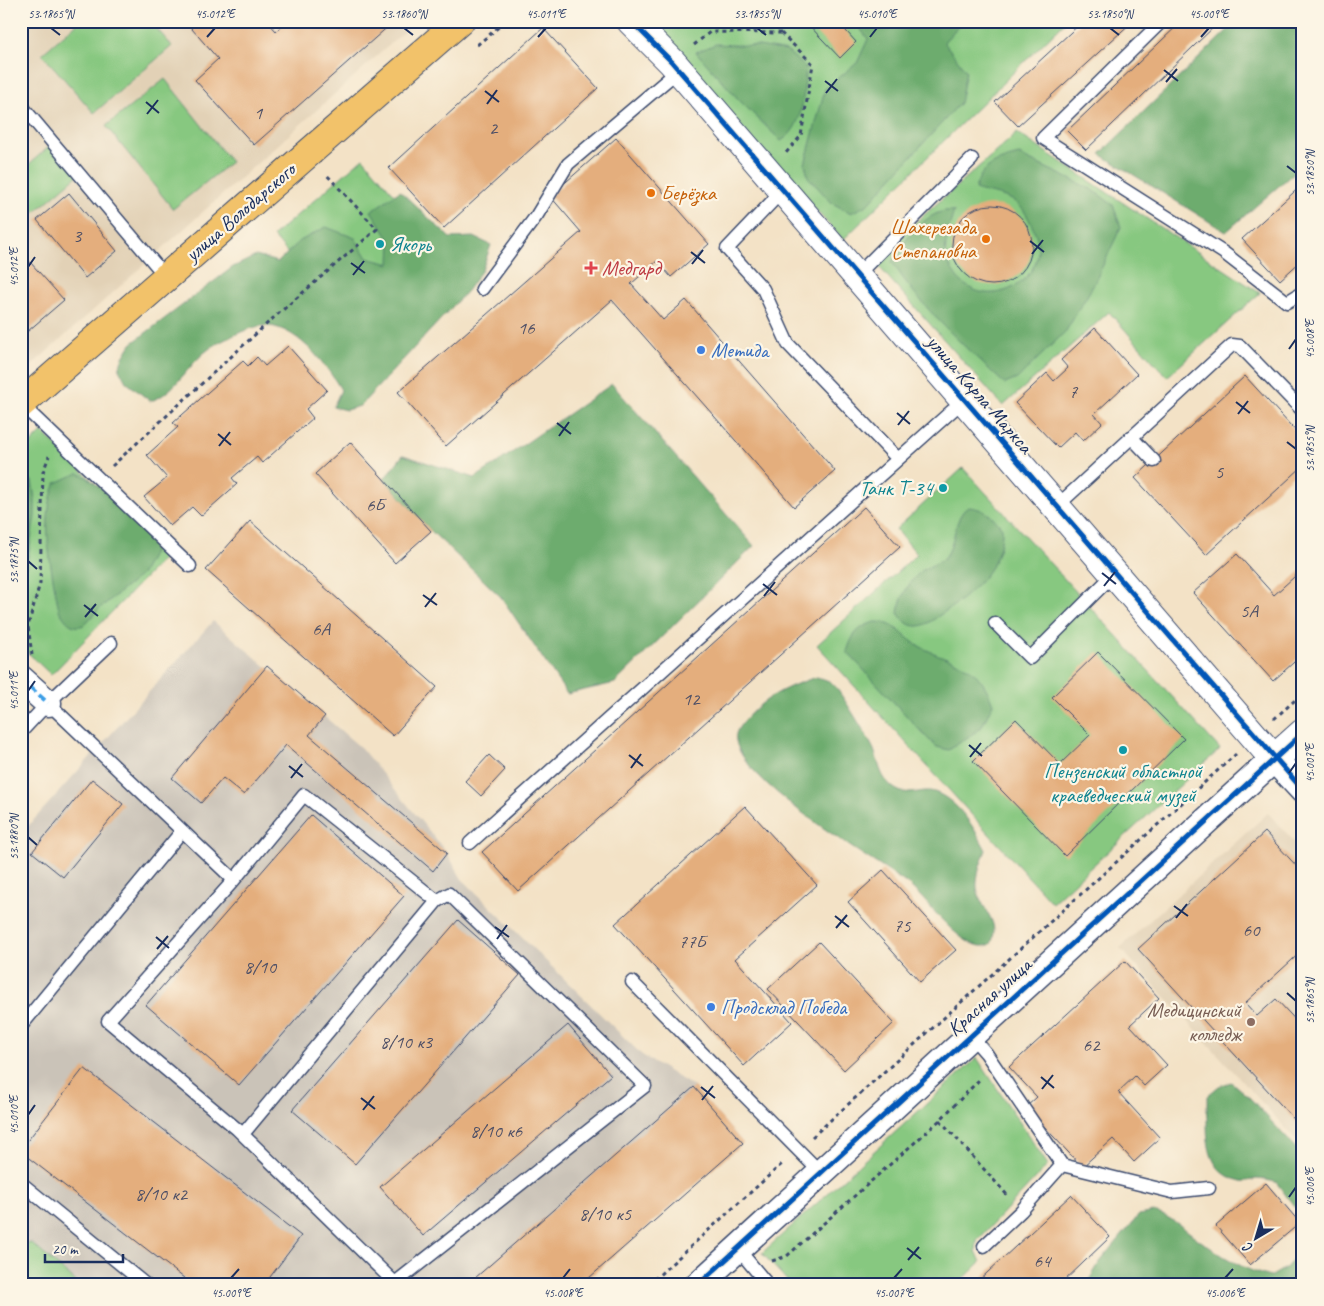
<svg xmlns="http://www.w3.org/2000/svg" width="1324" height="1306" font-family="Caveat,sans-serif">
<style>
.built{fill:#e2d1b6}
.industrial{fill:#cac3b8}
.green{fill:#87c880;stroke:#517c6f}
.forest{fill:#6dac6e;stroke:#446e66}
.building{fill:#e4ae7d}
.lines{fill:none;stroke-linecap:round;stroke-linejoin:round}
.service-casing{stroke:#3b4a6e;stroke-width:15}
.minor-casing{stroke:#3b4a6e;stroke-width:29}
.tertiary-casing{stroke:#3b4a6e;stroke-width:30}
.primary-casing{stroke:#3b4a6e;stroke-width:30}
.path{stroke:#3b4a6e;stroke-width:3;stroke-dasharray:4 4;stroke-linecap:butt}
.service{stroke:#fff;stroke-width:12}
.minor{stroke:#fff;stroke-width:26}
.tertiary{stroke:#fff;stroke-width:28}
.primary{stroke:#f2c26a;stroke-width:28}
.quiet{stroke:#3b9de6;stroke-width:4;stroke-dasharray:8 4;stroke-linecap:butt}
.cycleway-casing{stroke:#fcf5e5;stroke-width:8}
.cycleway{stroke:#0057b8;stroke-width:5}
.ticks{fill:none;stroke:#1b2f5e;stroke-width:2}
.food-dot{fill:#e8710a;stroke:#fcf5e5;stroke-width:2}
.culture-dot{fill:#0f9aa8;stroke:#fcf5e5;stroke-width:2}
.health-dot{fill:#e0444e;stroke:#fcf5e5;stroke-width:2}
.shop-dot{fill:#3f7fe0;stroke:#fcf5e5;stroke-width:2}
.education-dot{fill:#8d6e63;stroke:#fcf5e5;stroke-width:2}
.labels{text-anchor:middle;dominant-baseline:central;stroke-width:4.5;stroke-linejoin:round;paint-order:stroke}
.number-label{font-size:19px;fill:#4d4f66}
.food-label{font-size:21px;fill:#c56008;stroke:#fcf5e5;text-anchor:start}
.street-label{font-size:21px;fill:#1b2f5e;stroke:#fcf5e5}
.culture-label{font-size:21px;fill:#0d838f;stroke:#fcf5e5;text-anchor:start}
.health-label{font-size:21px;fill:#be3a42;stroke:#fcf5e5;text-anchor:start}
.shop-label{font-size:21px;fill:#366cbe;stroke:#fcf5e5;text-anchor:start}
.education-label{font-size:21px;fill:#785e54;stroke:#fcf5e5;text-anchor:end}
.neatline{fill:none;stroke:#1b2f5e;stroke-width:2}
.ticks-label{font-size:12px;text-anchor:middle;fill:#1b2f5e}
</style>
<rect width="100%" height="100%" fill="#fcf5e5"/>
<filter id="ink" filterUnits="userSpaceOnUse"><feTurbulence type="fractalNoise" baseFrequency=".02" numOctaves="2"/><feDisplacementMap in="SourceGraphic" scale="10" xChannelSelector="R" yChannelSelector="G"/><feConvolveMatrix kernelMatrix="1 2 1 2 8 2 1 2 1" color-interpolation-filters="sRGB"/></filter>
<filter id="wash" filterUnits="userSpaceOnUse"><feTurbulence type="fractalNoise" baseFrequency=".0096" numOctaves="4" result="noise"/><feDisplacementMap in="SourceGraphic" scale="20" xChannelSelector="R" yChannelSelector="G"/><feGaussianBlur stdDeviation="1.12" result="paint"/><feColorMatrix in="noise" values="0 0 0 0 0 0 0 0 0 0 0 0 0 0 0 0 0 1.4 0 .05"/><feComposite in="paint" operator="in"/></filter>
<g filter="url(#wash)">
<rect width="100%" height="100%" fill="#f3e2c6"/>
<!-- built -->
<path class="built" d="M 21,21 L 416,21 L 21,375 Z
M 1268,813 L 1303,851 L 1303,1147 L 1120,948 Z"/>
<!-- industrial -->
<path class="industrial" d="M 213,621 L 361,748 L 447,853 L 462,879 L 642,1055 L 694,1087 L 743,1143 L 581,1285 L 80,1285 L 31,1243 L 21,1244 L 21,834 Z"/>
<!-- green -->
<path class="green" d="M 80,21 L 150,21 L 172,46 L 94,113 L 42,54 Z
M 643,21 L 1066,21 L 843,240 Z
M 165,79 L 231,162 L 173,209 L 106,126 Z
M 1017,133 L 1260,293 L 1167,377 L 1109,312 L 1003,406 L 873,260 Z
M 51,145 L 78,175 L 21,224 L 21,171 Z
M 363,158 L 470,282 L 380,360 L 273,236 Z
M 42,432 L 168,554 L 51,675 L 21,646 L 21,454 Z
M 963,468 L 1220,749 L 1052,903 L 817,645 L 917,554 L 896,529 Z
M 977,1058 L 1048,1165 L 977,1241 L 976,1251 L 981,1262 L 957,1285 L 791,1285 L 762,1253 Z
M 31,1243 L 80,1285 L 21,1285 L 21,1244 Z"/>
<!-- forest -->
<path class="forest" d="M 854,21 L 908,21 L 918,25 L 923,21 L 963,21 L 944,42 L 966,71 L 960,103 L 867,205 L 851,213 L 832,203 L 808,177 L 805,164 L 825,89 L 857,63 L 868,39 Z
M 1237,21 L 1303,21 L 1303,165 L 1226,232 L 1100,154 Z
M 716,44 L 759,46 L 787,51 L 806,68 C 803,93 805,127 781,141 L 739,100 L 696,52 Z
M 1019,155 L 1093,190 L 1113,205 L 1121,227 L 1093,286 L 1066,331 L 1017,379 L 1005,384 C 964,346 922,309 892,262 C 903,241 928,207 954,211 C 950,225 944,242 946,256 C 947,263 953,271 957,277 C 990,317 1055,276 1034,230 C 1029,219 1024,207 1012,200 C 1000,194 987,193 975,189 C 982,164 997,161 1019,155 Z
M 400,191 L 450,238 L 474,237 L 491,245 L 482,270 L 467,291 L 360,406 L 346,410 L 333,407 L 341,390 C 327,365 294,322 261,326 C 249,327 218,342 209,349 C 188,364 174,395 150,401 L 126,382 L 119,369 L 123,357 L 131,344 L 233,267 L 256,256 L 278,262 L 300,241 L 326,227 L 355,238 L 367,258 L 390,264 L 391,242 L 371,211 Z
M 612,384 L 754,546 L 615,683 L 567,694 L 501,597 L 431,531 L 384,479 L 403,455 L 475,478 Z
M 78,473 C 105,484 134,523 154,545 L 155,549 L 141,575 L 100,608 L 84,625 C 71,630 65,620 59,610 C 52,573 39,519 56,483 Z
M 24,476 L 32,481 L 35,499 L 35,516 L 21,599 L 21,477 Z
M 968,507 C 984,508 993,516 1002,528 C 1004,565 969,597 940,615 C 933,620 924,627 916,626 C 908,626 902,619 898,613 C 900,598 910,579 923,570 C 931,565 943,562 948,553 C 956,539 954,516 968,507 Z
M 876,622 C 896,622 903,637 919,646 C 954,665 976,658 993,704 L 981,728 L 949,750 L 937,747 L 928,739 L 847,652 C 852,635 858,626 876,622 Z
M 817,677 C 823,679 830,680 834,685 C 841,693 870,740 874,750 C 878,760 879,770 885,779 C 905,805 920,785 937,793 C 959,802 975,829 986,850 C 981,863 973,882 979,896 C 986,914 1000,923 991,944 C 964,958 926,896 906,883 C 870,858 744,784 736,741 C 734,733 739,727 744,721 C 764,697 788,686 817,677 Z
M 1231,1082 L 1250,1098 L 1303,1156 L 1303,1218 L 1276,1182 C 1270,1181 1263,1179 1256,1179 C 1251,1180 1246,1182 1241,1181 C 1200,1172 1208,1127 1207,1096 L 1219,1086 Z
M 1153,1212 C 1171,1216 1183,1228 1198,1239 C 1220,1255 1244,1270 1270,1277 L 1287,1267 L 1303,1245 L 1303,1285 L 1086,1285 L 1100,1262 L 1139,1215 Z"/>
<g id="blocks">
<!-- building -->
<path class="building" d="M 185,21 L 267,21 L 276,31 L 287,21 L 390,21 L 392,23 L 254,145 L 195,80 L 218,59 Z
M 805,21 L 837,21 L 856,42 L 840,58 Z
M 1083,21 L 1133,21 L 1018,126 L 995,102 Z
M 1182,21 L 1220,21 L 1086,150 L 1067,131 Z
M 543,28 L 598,88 L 444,228 L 389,168 Z
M 616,138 L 709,244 L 671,277 L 657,261 L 631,284 L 663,320 L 686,300 L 835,471 L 794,507 L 612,300 L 446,446 L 398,392 L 581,232 L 550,196 Z
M 1303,184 L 1303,259 L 1280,280 L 1242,239 Z
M 69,193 L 117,251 L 85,278 L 37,220 Z
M952 245a40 40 0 1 1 80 0a40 40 0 1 1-80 0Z
M 21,252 L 64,300 L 21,337 Z
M 1095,328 L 1137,374 L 1094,414 L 1102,423 L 1083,441 L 1075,432 L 1058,448 L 1015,403 L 1047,373 L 1054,381 L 1068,368 L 1061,360 Z
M 288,346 L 327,390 L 306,409 L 313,418 L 262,463 L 257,457 L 232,478 L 237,484 L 201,516 L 192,507 L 170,526 L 144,497 L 167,478 L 147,455 L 178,427 L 173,423 L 243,361 L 248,366 L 257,357 L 265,366 Z
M 1245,376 L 1303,439 L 1303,466 L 1206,555 L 1135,478 Z
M 350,442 L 431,531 L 395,563 L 315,474 Z
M 864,507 L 900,547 L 518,891 L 482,852 Z
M 250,521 L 437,687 L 393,736 L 206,570 Z
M 1237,554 L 1274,595 L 1303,569 L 1303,654 L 1273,681 L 1193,593 Z
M 1098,652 L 1184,739 L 1065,856 L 973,761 L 1016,719 L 1060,764 L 1090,735 L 1052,697 Z
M 267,666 L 325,716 L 309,735 L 447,853 L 433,871 L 286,745 L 244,795 L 223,778 L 201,803 L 172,778 Z
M 489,755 L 505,770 L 481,796 L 465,781 Z
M 92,779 L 123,804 L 63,877 L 32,852 Z
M 745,806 L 817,885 L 735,959 L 792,1022 L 744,1066 L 615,924 Z
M 311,815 L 404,896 L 239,1085 L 146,1005 Z
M 1265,832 L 1303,873 L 1303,950 L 1245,1003 L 1257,1016 L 1276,999 L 1303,1028 L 1303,1129 L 1138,949 Z
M 883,870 L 956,950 L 920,982 L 848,902 Z
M 458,920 L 520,975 L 355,1164 L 292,1110 Z
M 819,942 L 894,1023 L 844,1070 L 768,989 Z
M 1125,961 L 1159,998 L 1130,1025 L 1167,1065 L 1144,1086 L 1135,1076 L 1118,1092 L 1160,1138 L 1134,1162 L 1113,1139 L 1082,1167 L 1026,1107 L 1037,1097 L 1009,1067 Z
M 568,1025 L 611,1075 L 423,1236 L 380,1187 Z
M 84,1068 L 301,1236 L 264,1285 L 193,1285 L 21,1152 L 21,1149 Z
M 694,1087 L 743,1143 L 581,1285 L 467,1285 Z
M 1266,1183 L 1300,1223 L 1250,1265 L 1216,1226 Z
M 1071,1195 L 1110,1237 L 1060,1285 L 974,1285 Z"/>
</g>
</g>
<g filter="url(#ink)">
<use href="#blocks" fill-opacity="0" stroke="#3b4a6e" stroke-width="1"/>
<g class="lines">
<defs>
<path id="service" d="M 1162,21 L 1043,138 L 1224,253 L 1287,302 L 1303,292
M 21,105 L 166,277
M 783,190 L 727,249 L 763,289 L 788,344 L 898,459
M 856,276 L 972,159
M 482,289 L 537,215 L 568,164 L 679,70
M 21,404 L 190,566
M 1131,437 L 1154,461
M 1056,507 L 1232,345 L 1240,346 L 1303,411
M 995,623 L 1030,658 L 1114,574
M 48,703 L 234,880
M 21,732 L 48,703 L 111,643
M 304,795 L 437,901 L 243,1134 L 108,1021 L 234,880 Z
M 470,843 L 964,400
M 632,982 L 821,1173
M 21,1026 L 182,831
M 971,1036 L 986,1053 L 1062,1165 L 1021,1211 L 984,1246
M 237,1129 L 395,1283 L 645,1086 L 449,894 L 437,901
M 1062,1165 L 1172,1192 L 1209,1188
M 21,1183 L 146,1285
M 738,1249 L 768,1285"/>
<path id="minor" d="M 21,679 L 48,703
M 698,1285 L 1274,759 L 1303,790"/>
<path id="tertiary" d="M 631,21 L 672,62 L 1274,759 L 1303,733"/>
<path id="primary" d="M 21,404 L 460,21"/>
</defs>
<!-- service casing -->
<use href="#service" class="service-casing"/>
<!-- minor casing -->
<use href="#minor" class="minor-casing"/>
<!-- tertiary casing -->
<use href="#tertiary" class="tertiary-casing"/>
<!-- primary casing -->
<use href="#primary" class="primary-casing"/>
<!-- path -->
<path class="path" d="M 781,33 L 813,64 L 801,136 L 785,154
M 477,45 L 506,21
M 694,45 L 710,32 L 781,33 L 785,21
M 112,466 L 271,320 L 377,229 L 325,173
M 32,655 L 28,626 L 40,583 L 43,472 L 49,456
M 1274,719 L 1303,693
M 940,1120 L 1008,1196
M 812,1137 L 1236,754
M 772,1261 L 787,1256 L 940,1120 L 980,1079
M 648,1285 L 783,1163"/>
<!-- service -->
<use href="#service" class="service"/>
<!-- minor -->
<use href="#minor" class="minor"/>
<!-- tertiary -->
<use href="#tertiary" class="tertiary"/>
<!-- primary -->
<use href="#primary" class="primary"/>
<!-- quiet -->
<path class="quiet" d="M 21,679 L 48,703"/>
<defs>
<path id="cycleway" d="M 631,21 L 672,62 L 1303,790
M 698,1285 L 1303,733"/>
</defs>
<!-- cycleway casing -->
<use href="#cycleway" class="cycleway-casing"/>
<!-- cycleway -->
<use href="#cycleway" class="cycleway"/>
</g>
</g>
<!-- ticks -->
<path class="ticks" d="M 51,28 L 60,35M 404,28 L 413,35M 757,28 L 766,35M 1110,28 L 1119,35M 207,37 L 215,28M 538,37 L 546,28M 870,37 L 877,28M 1201,37 L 1209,28M 1164,70 L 1178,81M 825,81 L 838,91M 1166,82 L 1177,69M 485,91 L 499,102M 826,93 L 837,79M 146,102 L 159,113M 487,104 L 497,90M 147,114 L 158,100M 1287,166 L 1296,173M 1030,241 L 1044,252M 691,252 L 705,263M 1032,254 L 1043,240M 351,263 L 365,273M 692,264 L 703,250M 28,267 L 35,257M 353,275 L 364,261M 1289,349 L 1296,339M 1236,402 L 1250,413M 897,413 L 910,424M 1238,414 L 1248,401M 557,423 L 571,434M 898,425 L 909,411M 218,434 L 231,445M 559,436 L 569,422M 1287,442 L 1296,449M 219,446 L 230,432M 28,561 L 37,569M 1102,573 L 1116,584M 763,584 L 777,595M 1104,586 L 1115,572M 423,595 L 437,605M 764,596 L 775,582M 84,605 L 98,616M 425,607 L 436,593M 85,617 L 96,604M 28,691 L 35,681M 969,745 L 982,756M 629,755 L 643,766M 970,757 L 981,743M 289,766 L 303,777M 631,768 L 641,754M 1289,773 L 1296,763M 291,778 L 302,764M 28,837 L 37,845M 1174,906 L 1188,916M 835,916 L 849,927M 1176,918 L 1187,904M 495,927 L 509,937M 836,928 L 847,915M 156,937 L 169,948M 497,939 L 507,925M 157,949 L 168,936M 1287,993 L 1296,1001M 1041,1077 L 1054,1088M 701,1087 L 715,1098M 1042,1089 L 1053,1075M 361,1098 L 375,1109M 702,1100 L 713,1086M 363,1110 L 374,1096M 28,1115 L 35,1105M 1289,1197 L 1296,1187M 907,1248 L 921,1259M 908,1260 L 919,1247M 231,1278 L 239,1269M 563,1278 L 570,1269M 894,1278 L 902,1269M 1225,1278 L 1233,1269"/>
<!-- markers -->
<g class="food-dot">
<circle cx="651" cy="193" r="5"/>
<circle cx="986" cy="239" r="5"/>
</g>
<g class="culture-dot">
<circle cx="380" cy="244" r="5"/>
<circle cx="943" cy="488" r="5"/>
<circle cx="1123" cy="750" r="5"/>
</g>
<path class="health-dot" d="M588.5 260.5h5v5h5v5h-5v5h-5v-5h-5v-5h5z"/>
<g class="shop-dot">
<circle cx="701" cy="350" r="5"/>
<circle cx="711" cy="1007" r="5"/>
</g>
<circle class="education-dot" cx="1251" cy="1022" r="5"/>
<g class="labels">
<!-- number labels -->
<g class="number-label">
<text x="258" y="113">1</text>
<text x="493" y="128">2</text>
<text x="77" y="236">3</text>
<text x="526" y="328">16</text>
<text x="1073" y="392">7</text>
<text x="1219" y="472">5</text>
<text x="375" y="505">6Б</text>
<text x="1249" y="611">5А</text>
<text x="321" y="629">6А</text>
<text x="691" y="699">12</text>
<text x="902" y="926">75</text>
<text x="1251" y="930">60</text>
<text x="692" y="942">77Б</text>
<text x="260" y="967">8/10</text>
<text x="406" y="1042">8/10 к3</text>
<text x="1091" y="1045">62</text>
<text x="496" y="1131">8/10 к6</text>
<text x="161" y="1194">8/10 к2</text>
<text x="605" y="1214">8/10 к5</text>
<text x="1042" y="1261">64</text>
</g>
<!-- food labels -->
<g class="food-label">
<text x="661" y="193">Берёзка</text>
<text x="976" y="227" text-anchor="end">Шахерезада<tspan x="976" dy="24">Степановна</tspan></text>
</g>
<!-- street labels -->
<g class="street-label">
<text transform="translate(240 212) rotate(-41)">улица Володарского</text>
<text transform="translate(980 394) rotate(49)">улица Карла Маркса</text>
<text transform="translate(989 997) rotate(-42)">Красная улица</text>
</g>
<!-- culture labels -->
<g class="culture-label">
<text x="390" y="244">Якорь</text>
<text x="933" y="488" text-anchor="end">Танк Т-34</text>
<text x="1123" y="771" text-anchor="middle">Пензенский областной<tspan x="1123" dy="24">краеведческий музей</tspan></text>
</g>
<!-- health labels -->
<g class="health-label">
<text x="602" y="268">Медгард</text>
</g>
<!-- shop labels -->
<g class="shop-label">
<text x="711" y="350">Метида</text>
<text x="721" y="1007">Продсклад Победа</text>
</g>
<!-- education labels -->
<g class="education-label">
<text x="1241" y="1010">Медицинский<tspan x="1241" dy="24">колледж</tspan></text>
</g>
</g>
<!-- margin -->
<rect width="1324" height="1306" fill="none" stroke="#fcf5e5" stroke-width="55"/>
<!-- north arrow -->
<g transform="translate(1256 1238) rotate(218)" stroke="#fcf5e5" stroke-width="4" paint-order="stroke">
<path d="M0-4L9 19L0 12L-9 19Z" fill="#1b2f5e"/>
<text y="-8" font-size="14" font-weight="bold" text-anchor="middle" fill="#1b2f5e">С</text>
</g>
<!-- scale -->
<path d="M45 1254v8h78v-8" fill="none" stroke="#1b2f5e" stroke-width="2.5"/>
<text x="52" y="1254" font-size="15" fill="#1b2f5e" stroke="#fcf5e5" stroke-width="4" paint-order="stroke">20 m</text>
<rect x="28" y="28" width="1268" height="1250" class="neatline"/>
<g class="ticks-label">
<text x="51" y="18">53.1865°N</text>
<text x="215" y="18">45.012°E</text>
<text x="404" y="18">53.1860°N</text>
<text x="546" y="18">45.011°E</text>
<text x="757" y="18">53.1855°N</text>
<text x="877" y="18">45.010°E</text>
<text x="1110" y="18">53.1850°N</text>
<text x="1209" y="18">45.009°E</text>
<text transform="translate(1310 173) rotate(-90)" y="4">53.1850°N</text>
<text transform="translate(14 267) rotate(-90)" y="4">45.012°E</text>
<text transform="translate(1310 339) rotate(-90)" y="4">45.008°E</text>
<text transform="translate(1310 449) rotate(-90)" y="4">53.1855°N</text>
<text transform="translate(14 561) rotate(-90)" y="4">53.1875°N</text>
<text transform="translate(14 691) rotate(-90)" y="4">45.011°E</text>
<text transform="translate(1310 763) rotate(-90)" y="4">45.007°E</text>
<text transform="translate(14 837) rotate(-90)" y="4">53.1880°N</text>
<text transform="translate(1310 1001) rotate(-90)" y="4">53.1865°N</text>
<text transform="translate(14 1115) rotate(-90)" y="4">45.010°E</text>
<text transform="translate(1310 1187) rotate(-90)" y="4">45.006°E</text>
<text x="231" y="1297">45.009°E</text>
<text x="563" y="1297">45.008°E</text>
<text x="894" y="1297">45.007°E</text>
<text x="1225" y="1297">45.006°E</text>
</g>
</svg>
